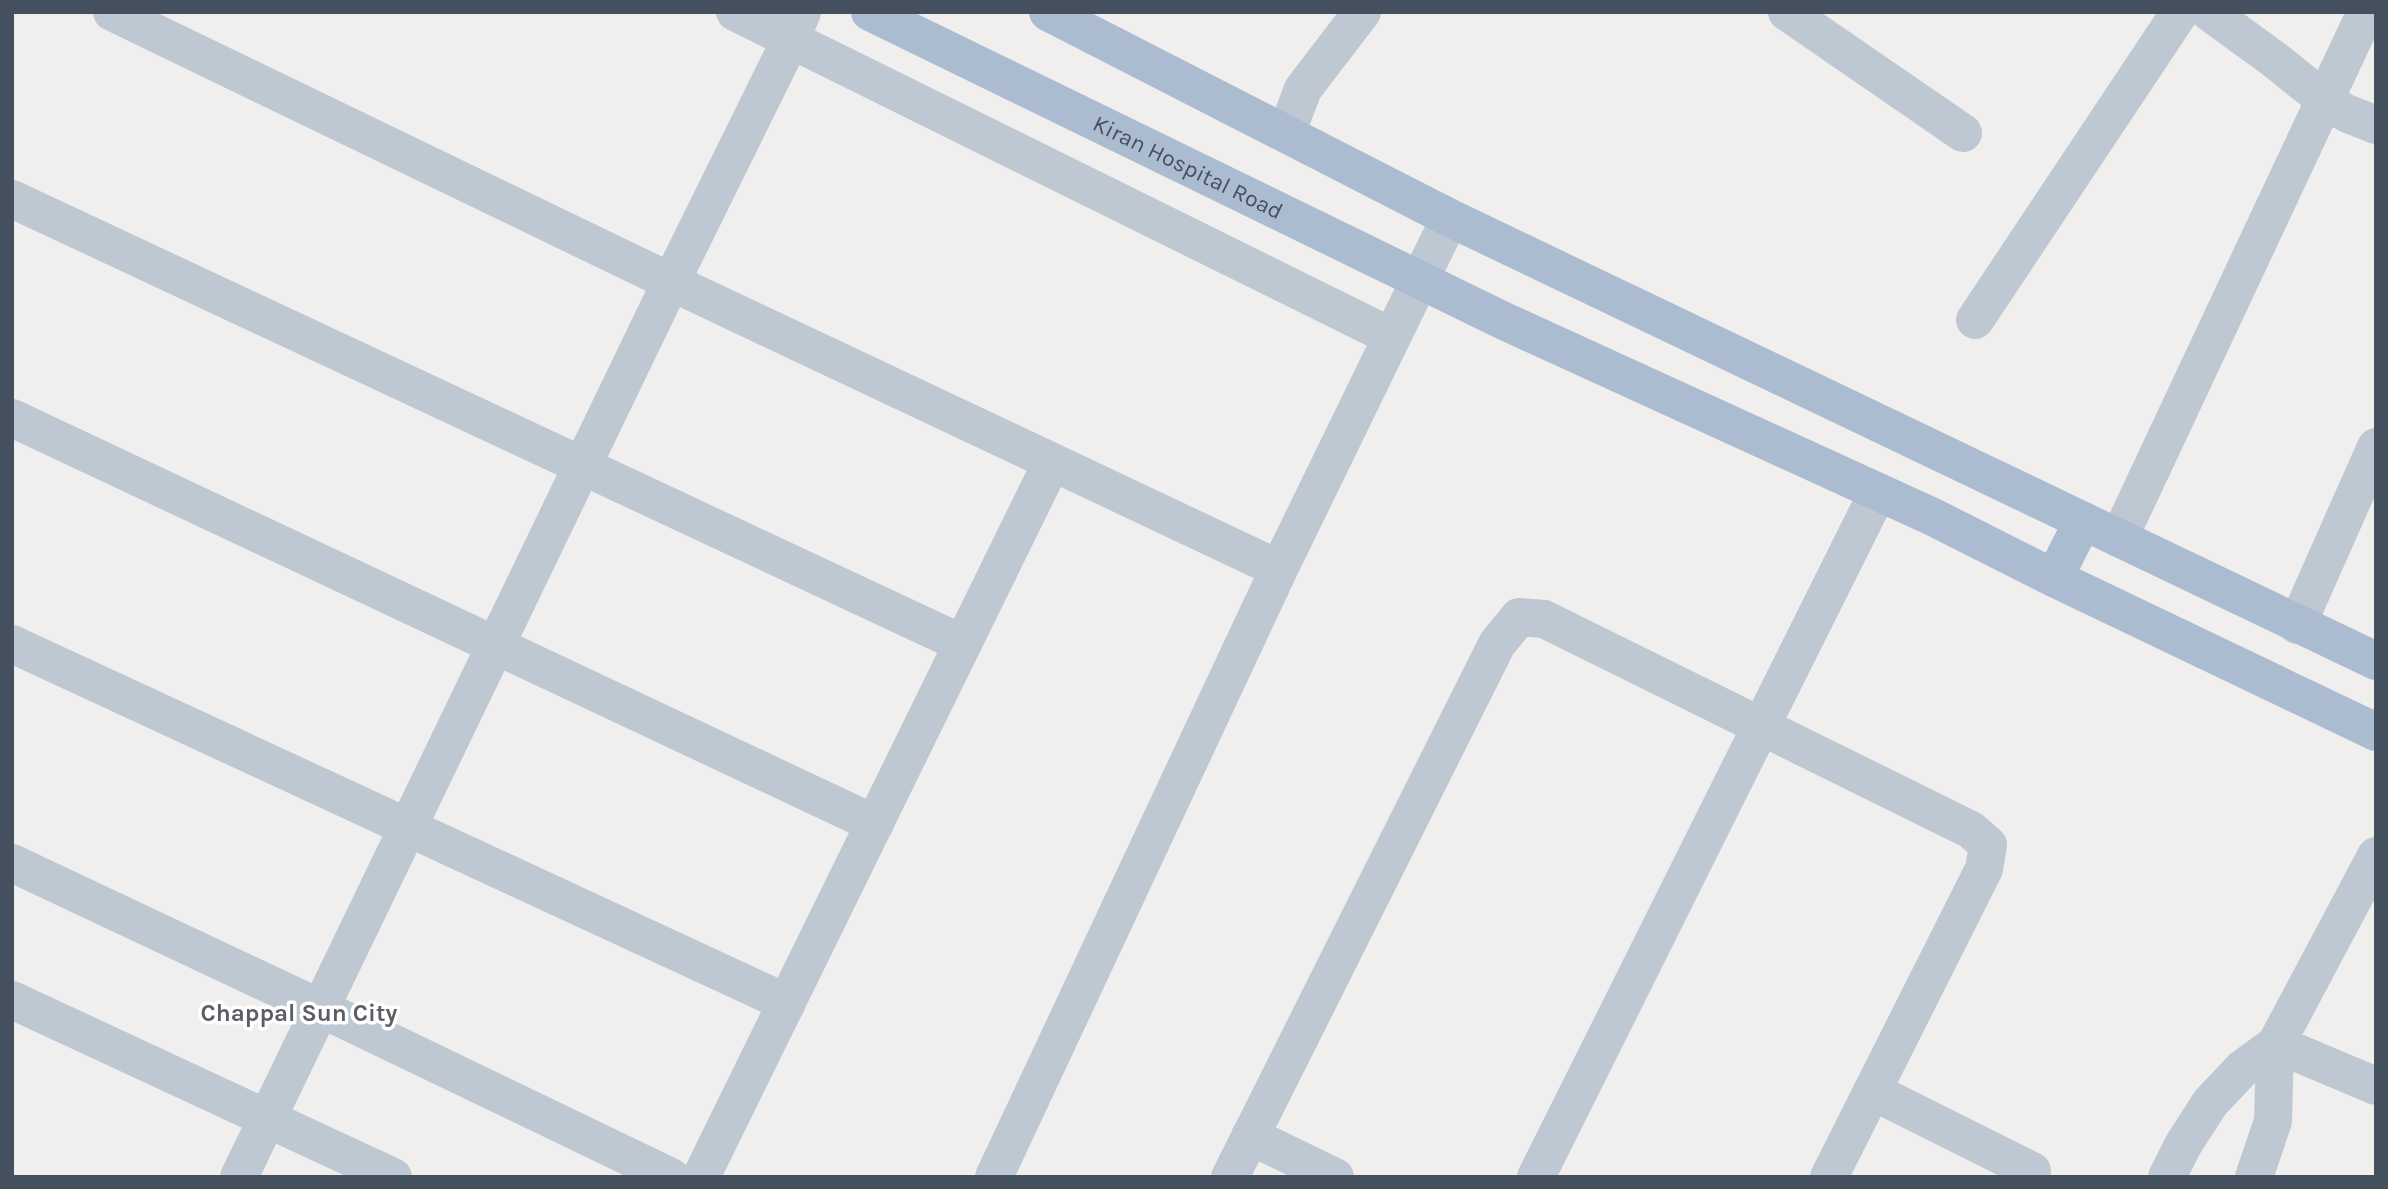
<svg xmlns="http://www.w3.org/2000/svg" width="2388" height="1189" font-family="Karla,sans-serif">
<style>
.lines{fill:none;stroke-linecap:round;stroke-linejoin:round}
.minor{stroke:#bec8d2;stroke-width:38}
.major{stroke:#acbcd0;stroke-width:38}
.labels{text-anchor:middle;dominant-baseline:central;stroke-width:7;stroke-linejoin:round;paint-order:stroke}
.street-label{font-size:23px;fill:#45505e;stroke:#fff}
.neighbourhood-label{font-size:24px;font-weight:bold;fill:#5b5e64;stroke:#fff}
</style>
<rect width="100%" height="100%" fill="#f1efee"/>
<g class="lines">
<!-- minor -->
<path class="minor" d="M 112,12 L 671,282 L 1279,569
M 735,12 L 1392,337
M 1787,12 L 1963,133
M 2209,12 L 2275,60 L 2326,101 L 2346,113 L 2376,125
M 1286,134 L 1303,89 L 1362,12
M 12,199 L 963,644
M 1975,320 L 2180,12
M 12,418 L 875,824
M 2119,538 L 2366,12
M 2297,625 L 2376,447
M 12,644 L 787,1003
M 12,863 L 322,1009 L 671,1177
M 12,1000 L 393,1177
M 2276,1044 L 2376,1086
M 1872,1091 L 2032,1171
M 1250,1136 L 1335,1177
M 239,1177 L 671,282 L 790,41 L 802,12
M 701,1177 L 1052,462
M 994,1177 L 1279,569 L 1450,218
M 1230,1177 L 1497,644 L 1519,617 L 1544,619 L 1971,830 L 1988,845 L 1984,869 L 1829,1177
M 1536,1177 L 1878,492
M 2167,1177 L 2183,1145 L 2210,1103 L 2243,1068 L 2276,1044 L 2376,856
M 2254,1177 L 2273,1121 L 2275,1045"/>
<!-- major -->
<g class="major">
<path id="s1" d="M 870,12 L 1504,321 L 1933,517 L 2054,578 L 2376,732"/>
<path d="M 1048,12 L 1450,218 L 2376,661"/>
<path d="M 2054,578 L 2083,521"/>
</g>
</g>
<g class="labels">
<!-- street labels -->
<g class="street-label">
<text stroke="none"><textPath href="#s1" startOffset="354">Kiran Hospital Road</textPath></text>
</g>
<!-- neighbourhood labels -->
<g class="neighbourhood-label">
<text x="299" y="1013">Chappal Sun City</text>
</g>
</g>
<!-- border -->
<rect width="2388" height="1189" fill="none" stroke="#45505e" stroke-width="28"/>
</svg>
